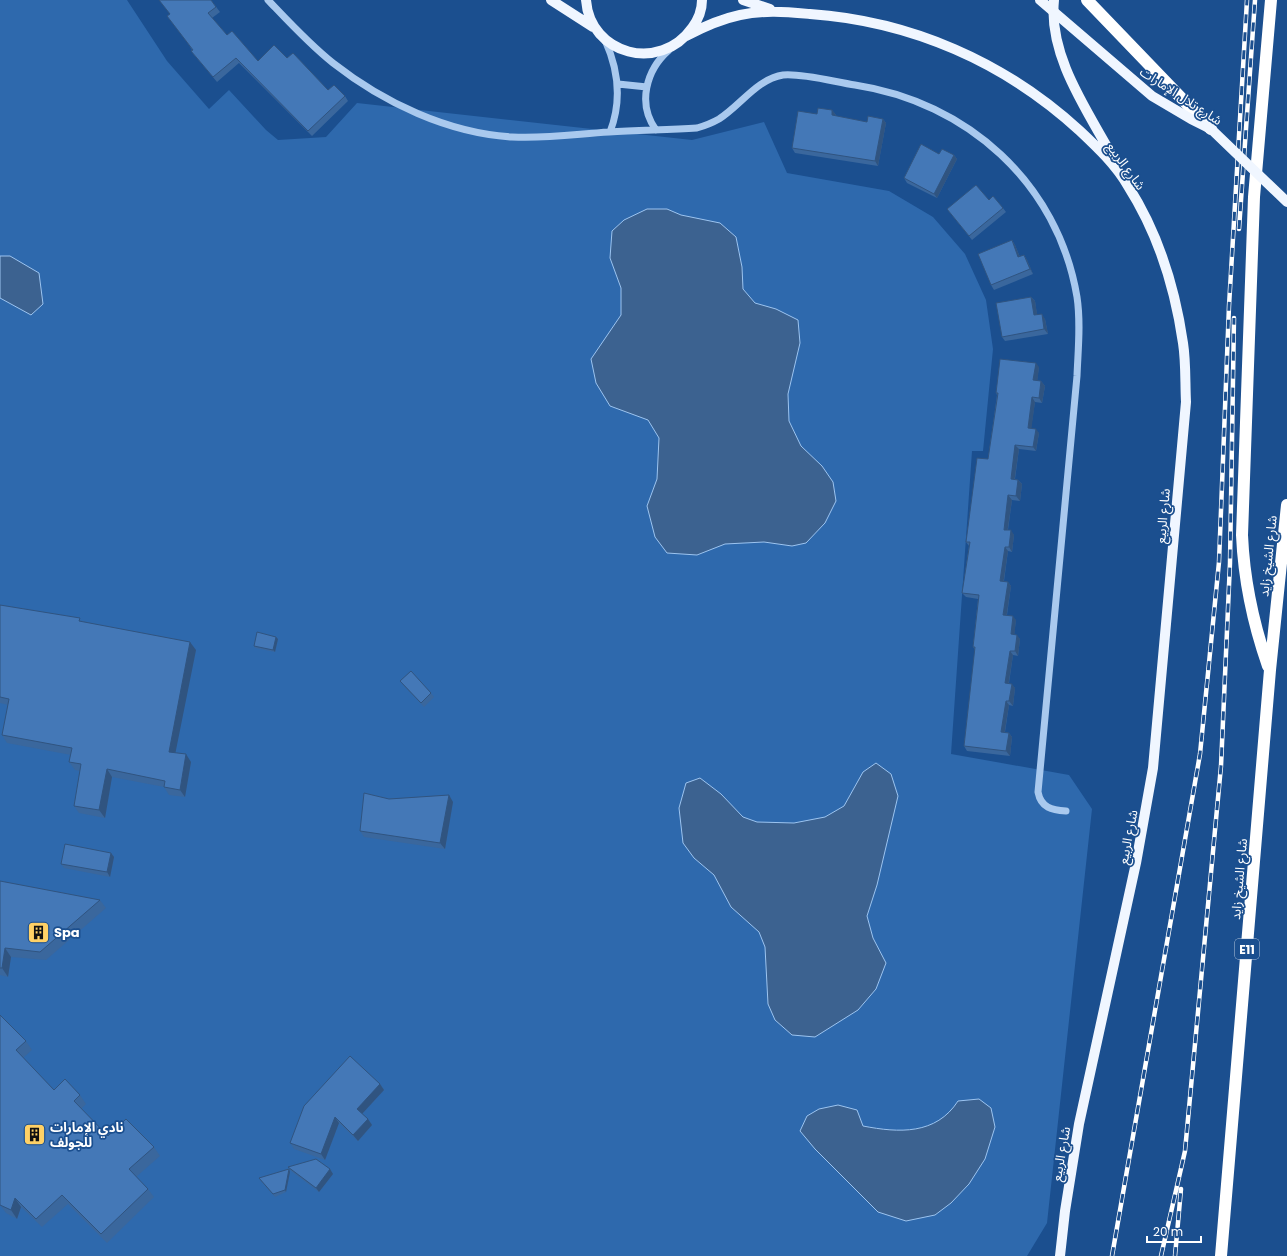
<svg xmlns="http://www.w3.org/2000/svg" width="1287" height="1256" font-family="Poppins,'Noto Sans Arabic',sans-serif">
<style>
.green{fill:#2e69ad}
.water{fill:#3c6290;stroke:#9cc4f0}
.lines{fill:none;stroke-linecap:round;stroke-linejoin:round}
.minor{stroke:#a9c9ee;stroke-width:7}
.major{stroke:#f0f6ff;stroke-width:10}
.highway{stroke:#fff;stroke-width:12}
.rail-casing{stroke:#fff;stroke-width:4.5}
.rail{stroke:#1b4f8f;stroke-width:3;stroke-dasharray:9;stroke-linecap:butt}
.major-bridge{stroke:#f0f6ff;stroke-width:10}
.wall{fill:#3a679d}
.shaded-wall{fill:#305480}
.building{fill:#4478b7;stroke:#305480}
.labels{text-anchor:middle;dominant-baseline:central;stroke-width:3.5;stroke-linejoin:round;paint-order:stroke}
.shield{fill:#1b4f8f;stroke:#bbcadd;stroke-width:1}
.shield-label{font-size:12px;font-weight:bold;fill:#fff}
.street-label{font-size:13px;fill:#fff;stroke:#1b4f8f}
.poi-label{font-size:13px;font-weight:bold;fill:#fff;stroke:#1b4f8f;text-anchor:start}
</style>
<rect width="100%" height="100%" fill="#1b4f8f"/>
<!-- green -->
<path class="green" d="M 0,0 L 127,0 L 167,61 L 209,109 L 229,90 L 266,130 L 278,140 L 326,137 L 357,103 L 692,140 L 764,122 L 787,173 L 889,191 L 933,217 L 965,254 L 986,300 L 993,349 L 983,451 L 972,451 L 951,754 L 1069,775 L 1092,809 L 1047,1223 L 1027,1256 L 0,1256 Z"/>
<!-- water -->
<path class="water" d="M 647,209 L 667,209 L 681,215 L 720,223 L 736,237 L 742,267 L 743,289 L 755,303 L 776,309 L 798,320 L 800,343 L 788,394 L 789,421 L 801,446 L 822,466 L 833,482 L 836,501 L 825,523 L 806,543 L 792,546 L 764,542 L 725,544 L 697,555 L 667,553 L 655,537 L 647,506 L 657,479 L 659,438 L 648,420 L 610,406 L 596,383 L 591,359 L 621,315 L 621,288 L 610,258 L 612,231 L 624,220 Z
M 0,256 L 10,256 L 39,273 L 43,304 L 31,315 L 0,298 Z
M 876,763 L 891,774 L 898,796 L 877,885 L 867,916 L 873,938 L 886,963 L 876,989 L 858,1010 L 815,1037 L 792,1035 L 775,1020 L 768,1004 L 765,947 L 759,932 L 731,907 L 714,875 L 694,858 L 683,843 L 679,808 L 686,783 L 700,778 L 721,794 L 743,817 L 757,822 L 794,823 L 825,817 L 844,806 L 863,772 Z
M 979,1099 L 991,1108 L 995,1127 L 985,1159 L 969,1184 L 951,1203 L 935,1215 L 906,1221 L 878,1212 L 815,1149 L 800,1131 L 807,1116 L 819,1109 L 838,1105 L 857,1110 L 863,1126 C 899,1133 936,1135 958,1101 Z"/>
<g class="lines">
<!-- minor -->
<path class="minor" d="M 268,0 C 289,22 310,45 333,63 C 384,103 448,133 512,137 C 545,139 577,134 609,132 C 638,130 667,130 697,128 C 704,126 712,123 719,119 C 740,106 757,79 783,75 C 802,73 835,82 855,85 C 967,102 1058,183 1077,297 C 1081,323 1078,350 1077,376 L 1038,792 C 1041,808 1052,810 1066,811
M 605,40 C 619,71 622,101 610,132
M 618,84 L 647,87
M 656,130 C 637,104 646,70 669,50"/>
<!-- major -->
<path class="major" d="M 551,0 L 593,27
M 586,0 C 590,55 660,73 692,28 C 698,20 702,10 702,0
M 743,0 L 770,9
M 1054,0 C 1048,58 1090,114 1116,163
M 686,36 C 703,27 721,19 740,15 C 764,10 786,12 810,14 C 911,21 1005,62 1080,131 C 1097,147 1116,165 1128,186 C 1158,233 1175,288 1183,343 C 1186,362 1185,383 1186,402 L 1153,768 L 1136,863 L 1079,1124 L 1065,1211 L 1060,1256"/>
<!-- highway -->
<path class="highway" d="M 1087,0 L 1211,129
M 1268,666 C 1253,623 1244,581 1242,535 L 1254,197 L 1271,0
M 1221,1256 L 1270,670 L 1287,505"/>
<defs>
<path id="rail" d="M 1239,229 L 1255,0
M 1112,1256 L 1200,754 L 1219,562 L 1229,306 L 1247,0
M 1161,1256 L 1185,1151 L 1221,766 L 1230,563 L 1234,318
M 1175,1256 L 1181,1189"/>
</defs>
<!-- rail casing -->
<use href="#rail" class="rail-casing"/>
<!-- rail -->
<use href="#rail" class="rail"/>
<!-- major-bridge -->
<path class="major-bridge" d="M 1040,0 L 1152,96 L 1191,119 L 1211,129 L 1287,202"/>
</g>
<!-- wall -->
<path class="wall" d="M 211,0 L 220,12 L 212,18 L 227,35 L 258,61 L 287,58 L 328,90 L 345,96 L 348,101 L 312,136 L 239,63 L 217,82 L 195,56 L 191,51 L 192,50 L 170,14 Z
M 832,110 L 836,115 L 835,116 L 867,122 L 883,119 L 886,123 L 878,166 L 795,153 L 792,148 L 817,114 Z
M 939,154 L 954,155 L 957,159 L 937,198 L 907,183 L 904,178 Z
M 989,200 L 1003,208 L 1006,212 L 972,240 L 947,209 Z
M 1012,240 L 1015,245 L 1020,257 L 1024,255 L 1027,260 L 1033,274 L 994,290 L 991,285 Z
M 1031,297 L 1035,301 L 1037,315 L 1045,319 L 1048,334 L 1005,341 L 1002,337 Z
M 1039,367 L 1037,381 L 1041,381 L 1045,386 L 1042,403 L 1035,402 L 1031,428 L 1039,433 L 1036,451 L 1019,449 L 1015,479 L 1018,480 L 1022,484 L 1020,501 L 1012,500 L 1008,530 L 1014,535 L 1012,552 L 1008,551 L 1004,581 L 1008,582 L 1011,586 L 1007,615 L 1016,620 L 1014,635 L 1020,639 L 1018,656 L 1013,655 L 1009,683 L 1015,688 L 1013,706 L 1009,705 L 1005,732 L 1009,733 L 1012,737 L 1010,756 L 967,751 L 964,746 L 975,650 L 973,647 L 978,599 L 966,597 L 962,593 L 969,546 L 966,542 L 988,459 L 997,395 L 996,393 Z
M 0,605 L 83,621 L 196,650 L 175,753 L 191,762 L 185,797 L 169,795 L 164,787 L 112,777 L 105,818 L 79,813 L 74,806 L 80,771 L 75,770 L 69,762 L 71,755 L 7,743 L 2,735 L 8,705 L 0,703 Z
M 276,637 L 278,639 L 275,652 L 255,648 L 254,646 Z
M 400,681 L 431,693 L 434,697 L 424,707 L 404,686 Z
M 449,795 L 453,802 L 445,849 L 364,837 L 360,831 L 389,799 Z
M 111,853 L 114,857 L 110,877 L 64,868 L 61,864 Z
M 0,881 L 100,900 L 106,908 L 46,960 L 11,957 L 8,977 L 0,975 Z
M 0,1015 L 26,1041 L 32,1050 L 23,1058 L 54,1090 L 80,1095 L 86,1104 L 81,1109 L 108,1136 L 154,1147 L 160,1156 L 136,1177 L 148,1189 L 154,1197 L 107,1243 L 68,1204 L 42,1227 L 21,1207 L 17,1219 L 6,1213 L 0,1205 Z
M 380,1084 L 384,1090 L 362,1114 L 368,1119 L 372,1125 L 358,1141 L 339,1123 L 325,1160 L 294,1149 L 290,1143 Z
M 288,1167 L 330,1169 L 333,1174 L 319,1192 L 291,1171 Z
M 289,1169 L 290,1172 L 286,1192 L 275,1197 L 260,1180 Z"/>
<!-- shaded-wall -->
<path class="shaded-wall" d="M 832,110 L 836,115 L 835,120 L 832,115 Z
M 883,119 L 886,123 L 878,166 L 875,161 Z
M 954,155 L 957,159 L 937,198 L 934,194 Z
M 1012,240 L 1015,245 L 1022,262 L 1018,257 Z
M 1024,255 L 1027,260 L 1033,274 L 1030,269 Z
M 1031,297 L 1035,301 L 1038,320 L 1034,315 Z
M 1042,314 L 1045,319 L 1048,334 L 1044,329 Z
M 1036,363 L 1039,367 L 1037,385 L 1033,380 Z
M 1041,381 L 1045,386 L 1042,403 L 1039,398 Z
M 1032,397 L 1035,402 L 1031,432 L 1028,428 Z
M 1036,429 L 1039,433 L 1036,451 L 1033,447 Z
M 1015,445 L 1019,449 L 1014,483 L 1011,479 Z
M 1018,480 L 1022,484 L 1020,501 L 1016,496 Z
M 1008,495 L 1012,500 L 1007,534 L 1004,530 Z
M 1011,530 L 1014,535 L 1012,552 L 1009,547 Z
M 1005,547 L 1008,551 L 1003,585 L 1000,581 Z
M 1008,582 L 1011,586 L 1006,619 L 1003,615 Z
M 1013,616 L 1016,620 L 1014,639 L 1011,634 Z
M 1017,635 L 1020,639 L 1018,656 L 1015,651 Z
M 276,637 L 278,639 L 275,652 L 273,650 Z
M 190,642 L 196,650 L 174,760 L 169,752 Z
M 1010,651 L 1013,655 L 1008,687 L 1005,683 Z
M 1012,684 L 1015,688 L 1013,706 L 1009,701 Z
M 1006,701 L 1009,705 L 1004,736 L 1001,732 Z
M 1009,733 L 1012,737 L 1010,756 L 1006,751 Z
M 186,754 L 191,762 L 185,797 L 180,790 Z
M 107,769 L 112,777 L 105,818 L 99,810 Z
M 449,795 L 453,802 L 445,849 L 440,843 Z
M 111,853 L 114,857 L 110,877 L 107,872 Z
M 5,948 L 11,957 L 8,977 L 2,968 Z
M 380,1084 L 384,1090 L 361,1115 L 357,1109 Z
M 335,1117 L 339,1123 L 325,1160 L 321,1154 Z
M 368,1119 L 372,1125 L 358,1141 L 353,1135 Z
M 289,1169 L 290,1172 L 286,1192 L 285,1190 Z
M 330,1169 L 333,1174 L 319,1192 L 316,1188 Z
M 15,1198 L 21,1207 L 17,1219 L 11,1210 Z"/>
<!-- building -->
<path class="building" d="M 159,0 L 211,0 L 216,7 L 208,13 L 227,35 L 232,31 L 258,61 L 274,45 L 287,58 L 293,53 L 328,90 L 334,85 L 345,96 L 308,131 L 236,58 L 213,77 L 191,51 L 193,50 L 167,16 L 170,14 Z
M 818,108 L 832,110 L 832,115 L 867,122 L 868,116 L 883,119 L 875,161 L 792,148 L 798,111 L 817,114 Z
M 921,144 L 939,154 L 942,149 L 954,155 L 934,194 L 904,178 Z
M 976,185 L 989,200 L 993,196 L 1003,208 L 969,236 L 947,209 Z
M 1012,240 L 1018,257 L 1024,255 L 1030,269 L 991,285 L 978,254 Z
M 1031,297 L 1034,315 L 1042,314 L 1044,329 L 1002,337 L 996,303 Z
M 1000,359 L 1036,363 L 1033,380 L 1041,381 L 1039,398 L 1032,397 L 1028,428 L 1036,429 L 1033,447 L 1015,445 L 1011,479 L 1018,480 L 1016,496 L 1008,495 L 1004,530 L 1011,530 L 1009,547 L 1005,547 L 1000,581 L 1008,582 L 1003,615 L 1013,616 L 1011,634 L 1017,635 L 1015,651 L 1010,651 L 1005,683 L 1012,684 L 1009,701 L 1006,701 L 1001,732 L 1009,733 L 1006,751 L 964,746 L 975,647 L 973,647 L 979,595 L 962,593 L 970,542 L 966,542 L 977,458 L 988,459 L 998,393 L 996,393 Z
M 0,605 L 80,618 L 79,621 L 190,642 L 169,752 L 186,754 L 180,790 L 164,787 L 165,781 L 107,769 L 99,810 L 74,806 L 81,764 L 69,762 L 72,748 L 2,735 L 9,699 L 0,697 Z
M 257,632 L 276,637 L 273,650 L 254,646 Z
M 411,671 L 431,693 L 421,703 L 400,681 Z
M 364,793 L 389,799 L 449,795 L 440,843 L 360,831 Z
M 65,844 L 111,853 L 107,872 L 61,864 Z
M 0,881 L 100,900 L 40,952 L 5,948 L 2,968 L 0,968 Z
M 0,1015 L 26,1041 L 16,1050 L 54,1090 L 65,1079 L 80,1095 L 74,1101 L 108,1136 L 126,1119 L 154,1147 L 129,1169 L 148,1189 L 101,1234 L 62,1195 L 36,1219 L 15,1198 L 11,1210 L 0,1205 Z
M 350,1056 L 380,1084 L 357,1109 L 368,1119 L 353,1135 L 335,1117 L 321,1154 L 290,1143 L 304,1106 Z
M 316,1159 L 330,1169 L 316,1188 L 288,1167 Z
M 289,1169 L 285,1190 L 273,1194 L 259,1178 Z"/>
<!-- icons -->
<defs>
<symbol id="building-square" viewBox="-11 -11 22 22"><rect x="-9" y="-9" width="18" height="18" rx="4" fill="#ffd166" stroke="#1b4f8f"/><path d="M-4-6H4V6H1V3H-1V6H-4ZM-2.5-4.3h1.7v1.8h-1.7ZM.8-4.3h1.7v1.8H.8ZM-2.5-1h1.7V.8h-1.7ZM.8-1h1.7V.8H.8Z" fill="#111"/></symbol>
</defs>
<g fill-rule="evenodd">
<use href="#building-square" x="26" y="920" width="25" height="25"/>
<use href="#building-square" x="22" y="1122" width="25" height="25"/>
</g>
<g class="labels">
<!-- shield labels -->
<rect class="shield" x="1235" y="939" width="24" height="20" rx="3"/>
<g class="shield-label">
<text x="1247" y="949">E11</text>
</g>
<!-- street labels -->
<g class="street-label">
<text transform="translate(1181 96) rotate(33)">شارع تلال الإمارات</text>
<text transform="translate(1126 166) rotate(54)">شارع الربيع</text>
<text transform="translate(1163 516) rotate(-85)">شارع الربيع</text>
<text transform="translate(1268 556) rotate(-84)">شارع الشيخ زايد</text>
<text transform="translate(1128 837) rotate(-79)">شارع الربيع</text>
<text transform="translate(1239 879) rotate(-85)">شارع الشيخ زايد</text>
<text transform="translate(1061 1154) rotate(-80)">شارع الربيع</text>
</g>
<!-- poi labels -->
<g class="poi-label">
<text x="54" y="932">Spa</text>
<text x="50" y="1127">نادي الإمارات<tspan x="50" dy="15">للجولف</tspan></text>
</g>
</g>
<!-- scale -->
<path d="M1147 1236v6h54v-6" fill="none" stroke="#ffffff" stroke-width="2"/>
<text x="1153" y="1236" font-size="12" fill="#ffffff" stroke="#1b4f8f" stroke-width="3" paint-order="stroke">20 m</text>
</svg>
